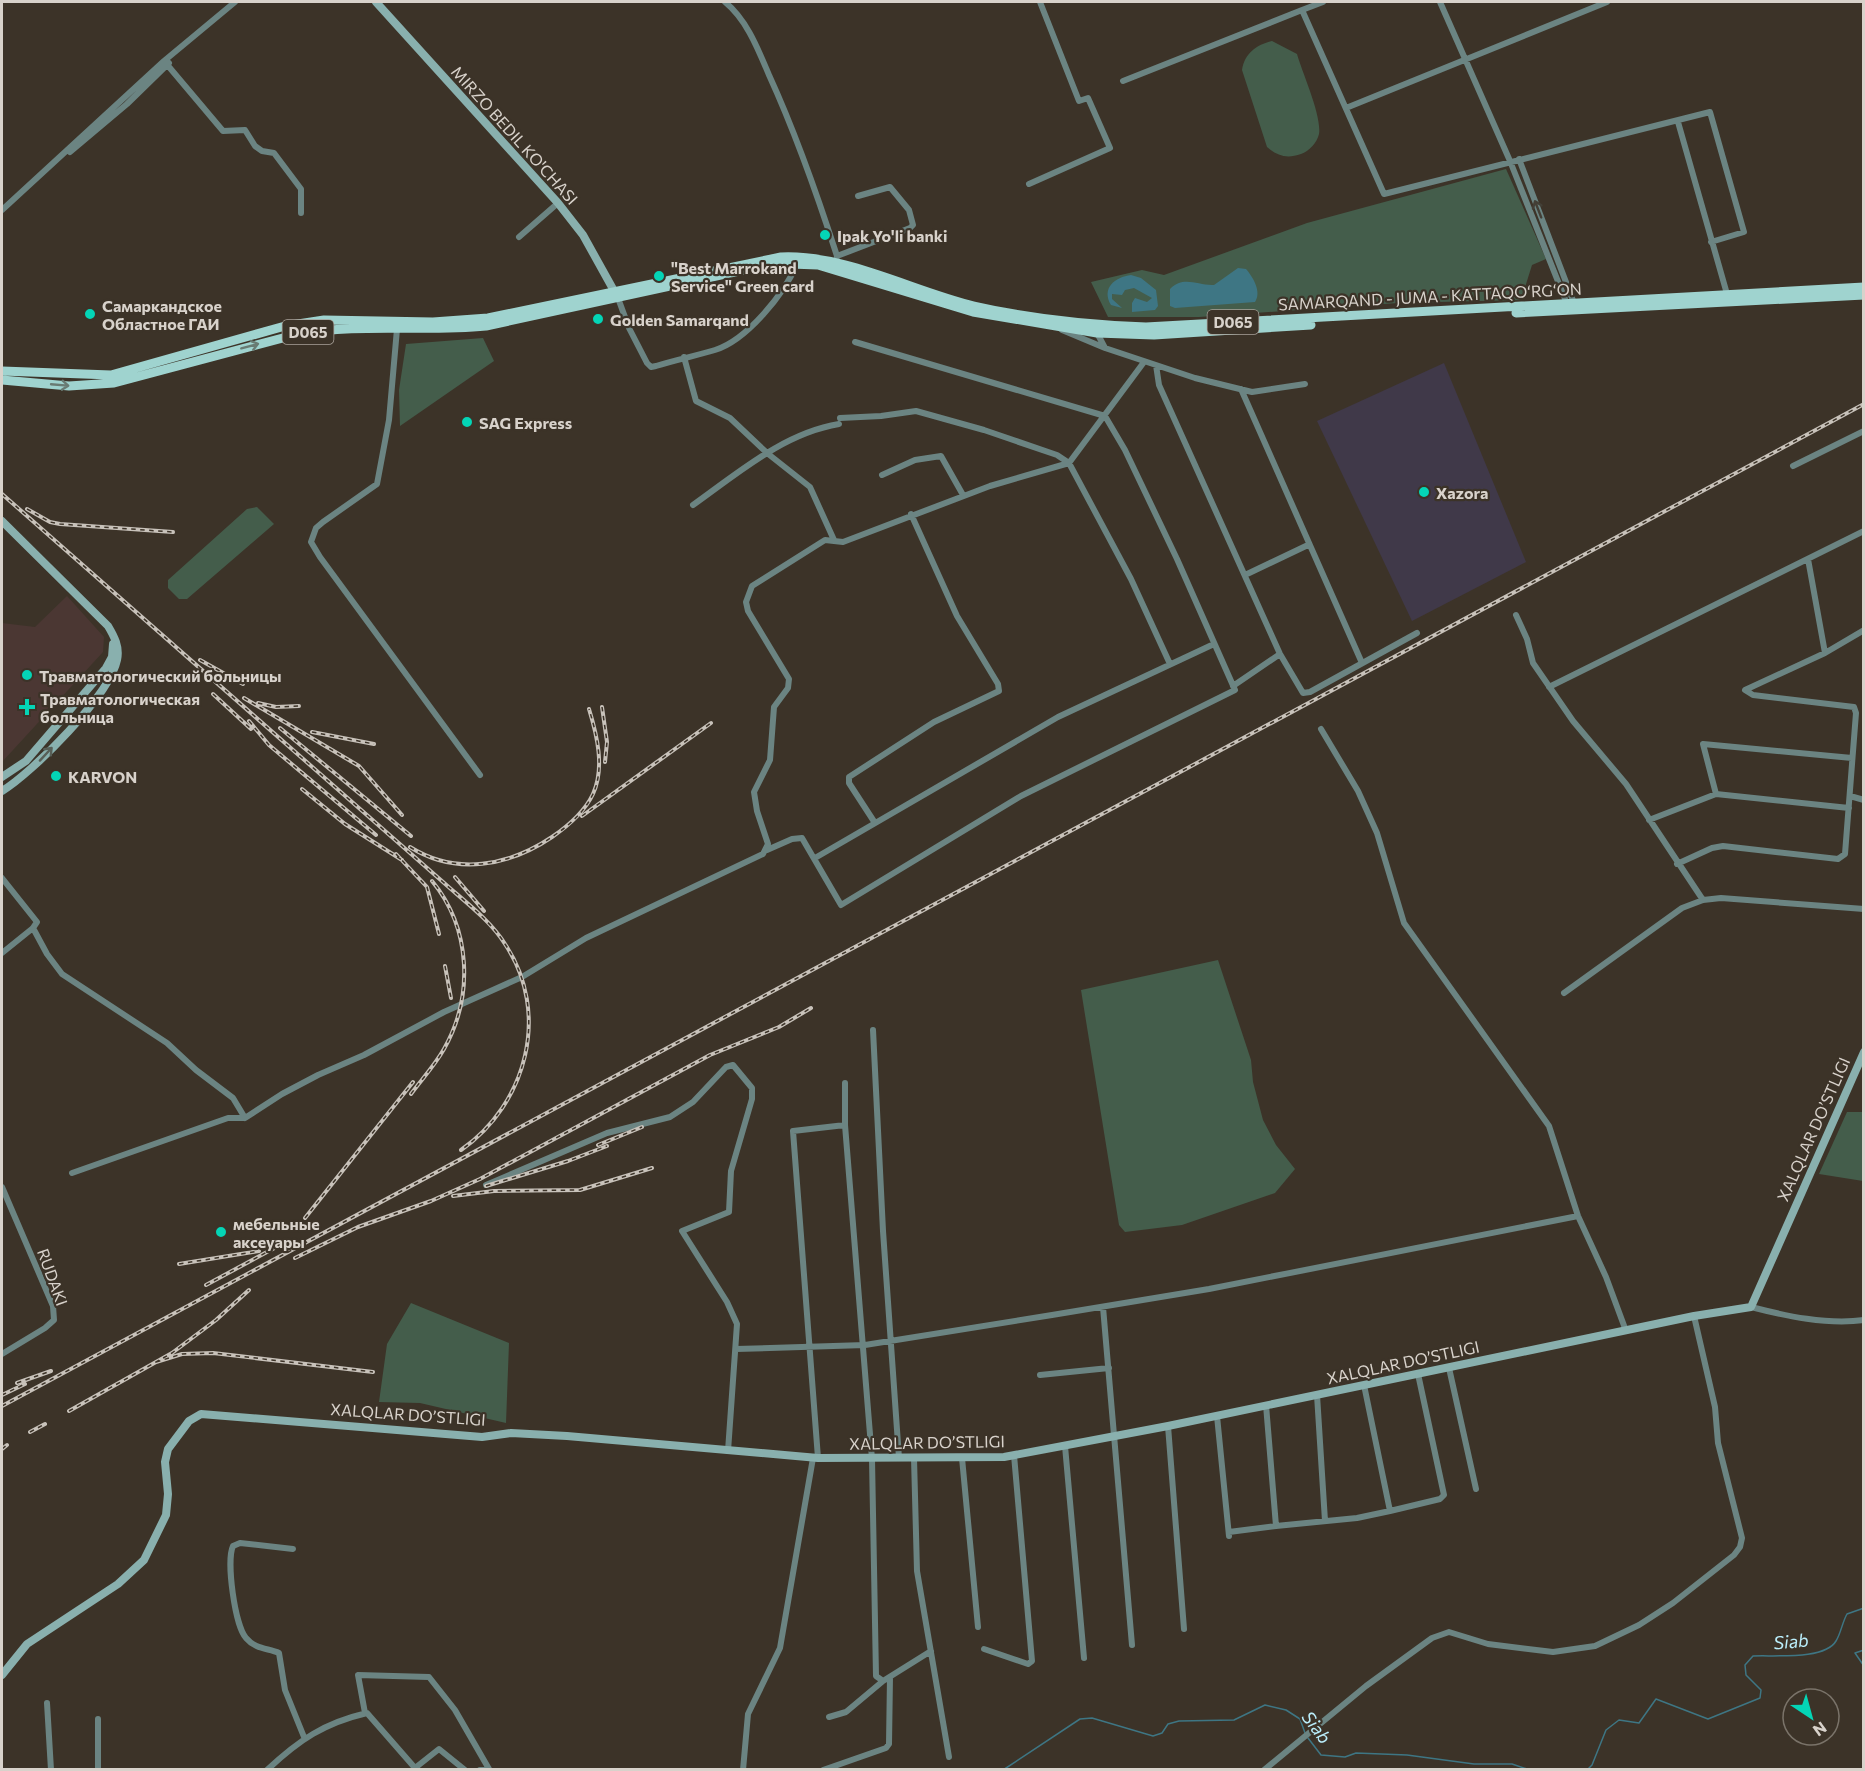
<svg xmlns="http://www.w3.org/2000/svg" width="1865" height="1771" font-family="Commissioner,sans-serif">
<style>
.commercial{fill:#403949}
.medical{fill:#4b3733}
.green{fill:#445d4b}
.water{fill:#3e7684}
.lines{fill:none;stroke-linecap:round;stroke-linejoin:round}
.stream{stroke:#3e7684;stroke-width:1.5}
.street{stroke:#6b8482;stroke-width:6}
.secondary{stroke:#89b0ae;stroke-width:8}
.primary{stroke:#9fd3cf;stroke-width:9}
.rail-casing{stroke:#c8c2ba;stroke-width:4}
.rail{stroke:#3c3328;stroke-width:1.5;stroke-dasharray:4.5;stroke-linecap:butt}
.oneway{stroke:#433f36}
.oneway2{stroke:#697b73}
.oneway3{stroke:#575f57}
.poi-dot{fill:#04d5b6;stroke:#3c3328;stroke-width:2}
.labels{text-anchor:middle;dominant-baseline:central;stroke-width:4.5;stroke-linejoin:round;paint-order:stroke}
.shield{fill:#3c3328;stroke:#a9a29a;stroke-width:1.5}
.shield-label{font-size:15px;font-weight:bold;fill:#d8d2cb}
.street-label{font-size:16px;fill:#d8d2cb;stroke:#3c3328}
.poi-label{font-size:16px;font-weight:bold;fill:#d8d2cb;stroke:#3c3328;text-anchor:start}
.water-label{font-size:18px;font-style:italic;fill:#baeefb;stroke:#3c3328}
</style>
<rect width="100%" height="100%" fill="#3c3328"/>
<!-- commercial -->
<path class="commercial" d="M 1444,363 L 1526,562 L 1412,621 L 1317,421 Z"/>
<!-- medical -->
<path class="medical" d="M 67,596 L 104,637 L 103,652 L 2,762 L 2,623 L 35,627 Z"/>
<!-- green -->
<path class="green" d="M 1272,41 L 1297,54 C 1302,72 1322,116 1319,134 C 1317,143 1309,151 1301,154 C 1287,159 1277,156 1267,147 L 1242,70 C 1245,53 1256,45 1272,41 Z
M 1506,169 L 1546,259 L 1532,265 L 1521,300 L 1398,303 L 1199,317 L 1108,317 L 1091,282 L 1142,270 L 1164,275 L 1307,223 Z
M 483,338 L 494,361 L 400,426 L 399,390 L 406,344 Z
M 257,507 L 274,524 L 187,599 L 179,599 L 168,588 L 168,580 L 247,509 Z
M 1218,960 L 1251,1060 L 1253,1082 L 1263,1120 L 1276,1145 L 1295,1169 L 1275,1193 L 1182,1225 L 1125,1232 L 1119,1225 L 1081,990 Z
M 1847,1112 L 1863,1112 L 1863,1181 L 1819,1174 Z
M 411,1303 L 509,1343 L 506,1423 L 420,1403 L 379,1402 L 387,1344 Z"/>
<!-- water -->
<path class="water" d="M 1238,268 L 1246,269 C 1253,277 1262,292 1255,302 L 1175,308 L 1170,306 L 1170,289 C 1184,275 1198,286 1214,285 Z
M 1131,275 L 1141,278 L 1156,290 L 1158,306 L 1155,310 L 1132,312 L 1132,303 L 1135,298 L 1147,302 L 1152,298 L 1134,288 L 1125,290 L 1122,295 L 1112,294 L 1112,299 L 1122,308 L 1111,305 C 1101,288 1115,277 1131,275 Z"/>
<g class="lines">
<!-- stream -->
<path class="stream" d="M 1864,1650 L 1855,1653 L 1864,1666
M 1308,1738 L 1321,1755 L 1345,1757 L 1356,1753 L 1407,1755 L 1474,1764 L 1512,1764 L 1530,1770
M 1003,1770 L 1080,1719 L 1092,1718 L 1153,1736 L 1162,1733 L 1168,1724 L 1179,1721 L 1234,1720 L 1265,1705 L 1286,1710 L 1300,1719 L 1305,1733
M 1587,1770 L 1592,1765 L 1606,1730 L 1619,1720 L 1639,1723 L 1656,1699 L 1708,1719 L 1760,1698 L 1761,1690 L 1746,1675 L 1745,1665 L 1753,1656 C 1774,1655 1825,1660 1836,1641 C 1841,1633 1842,1623 1847,1614 L 1864,1608"/>
<!-- street -->
<path class="street" d="M 725,2 C 747,20 758,49 769,75 C 796,134 817,194 837,256 L 836,265
M 1323,2 L 1302,10 L 1384,194 L 1710,112 L 1744,232 L 1711,242
M 1440,2 L 1510,161 L 1567,304
M 164,61 L 223,131 L 245,130 L 255,146 L 262,151 L 274,153 L 301,189 L 301,213
M 1123,81 L 1302,10
M 1346,108 L 1607,2
M 1678,122 L 1727,294
M 70,152 L 127,104 L 169,63
M 1519,159 L 1574,303
M 1029,184 L 1110,148 L 1088,98 L 1079,101 L 1040,2
M 2,210 L 164,61 L 235,2
M 519,237 L 558,203
M 837,256 L 910,228 L 913,225 L 909,210 L 890,187 L 858,196
M 618,298 L 629,328 L 647,363 L 651,367 L 656,366 C 675,360 695,356 715,350 C 747,340 784,294 797,264
M 397,329 L 389,420 L 377,484 L 323,522 L 316,528 L 311,542 L 320,557 L 480,775
M 1062,330 L 1105,348
M 1096,331 L 1105,348 L 1195,378 L 1252,392 L 1305,384
M 684,357 L 696,401 L 730,418 L 767,453 L 810,487 L 834,540
M 1156,365 L 1159,385 L 1280,654 L 1303,693 L 1310,692 L 1417,633
M 1241,389 L 1362,663
M 840,418 L 881,416 L 916,411 L 984,430 L 1057,455 L 1069,463 L 1131,579 L 1170,664
M 1793,466 L 1864,431
M 882,475 L 915,460 L 941,456 L 963,495
M 693,505 C 738,473 784,433 839,424
M 1808,559 L 1825,653
M 1245,575 L 1308,545
M 1516,615 L 1527,639 L 1533,663 L 1573,721 L 1626,784 L 1703,900
M 1233,686 L 1280,654
M 1549,687 L 1864,531
M 1321,729 L 1358,791 L 1377,833 L 1404,923 L 1549,1126 L 1578,1216 L 1606,1277 L 1626,1331
M 1716,794 L 1703,744 L 1852,758
M 1850,796 L 1864,800
M 1649,820 L 1716,794 L 1849,808
M 875,823 L 849,783 L 849,777 L 934,722 L 999,691 L 998,684 L 957,616 L 911,514
M 767,850 L 792,839 L 802,838 L 841,905 L 1021,796 L 1235,690 L 1177,559 L 1125,450 L 1105,416 L 855,342
M 815,858 L 1058,717 L 1214,644
M 1677,864 L 1712,848 L 1723,846 L 1838,859 L 1845,854 L 1856,713 L 1854,707 L 1753,695 L 1745,690 L 1825,653 L 1864,630
M 2,878 L 37,922 L 33,928 L 2,953
M 33,928 L 47,954 L 62,974 L 167,1043 L 196,1070 L 233,1098 L 245,1118
M 1564,993 L 1682,908 L 1703,900 L 1721,898 L 1864,909
M 873,1030 L 883,1231 L 899,1458
M 845,1083 L 845,1125 L 872,1459 L 876,1676 L 883,1681
M 72,1173 L 228,1118 L 245,1118 L 282,1094 L 318,1075 L 364,1055 L 444,1012 L 522,977 L 586,938 L 763,854 L 768,844 L 757,811 L 754,792 L 770,760 L 774,707 L 788,688 L 789,679 L 748,611 L 746,602 L 752,586 L 825,540 L 843,542 L 990,486 L 1069,463 L 1144,362
M 486,1185 L 607,1133 L 670,1117 L 693,1102 L 726,1067 L 733,1065 L 752,1088 L 752,1099 L 731,1171 L 729,1212 L 682,1231 L 727,1302 L 737,1324 L 728,1451
M 2,1187 L 53,1306 L 54,1320 L 45,1328 L 2,1354
M 1103,1307 L 1132,1645
M 1751,1307 C 1786,1316 1827,1325 1864,1320
M 736,1349 L 865,1345 L 1052,1315 L 1209,1289 L 1578,1216
M 1449,1368 L 1476,1489
M 1040,1375 L 1109,1368
M 1317,1395 L 1325,1521
M 1266,1405 L 1276,1526 L 1357,1518 L 1390,1511 L 1364,1385
M 1217,1416 L 1229,1536
M 1168,1426 L 1184,1629
M 1065,1446 L 1084,1658
M 818,1458 L 793,1131 L 845,1125
M 914,1458 L 917,1571 L 949,1757
M 962,1458 L 978,1627
M 1390,1511 L 1440,1499 L 1444,1495 L 1418,1374
M 1229,1532 L 1276,1526
M 293,1549 L 240,1543 L 233,1546 C 226,1561 235,1626 246,1638 C 256,1650 269,1648 279,1653 L 285,1690 L 304,1737
M 984,1649 L 1028,1664 L 1032,1661 L 1014,1455
M 47,1703 L 51,1770
M 365,1713 L 358,1675 L 429,1677 L 455,1710 L 489,1769 L 480,1770
M 829,1717 L 846,1712 L 883,1681 L 931,1651
M 98,1719 L 98,1770
M 267,1770 C 299,1740 324,1723 367,1713 L 415,1768 L 439,1749 L 465,1770
M 743,1770 L 748,1714 L 780,1648 L 813,1458
M 823,1770 L 886,1748 L 889,1744 L 890,1677
M 1264,1770 L 1366,1686 L 1432,1638 L 1449,1632 L 1488,1644 L 1553,1652 L 1595,1646 L 1639,1625 L 1673,1603 L 1734,1555 L 1740,1547 L 1742,1538 L 1718,1443 L 1715,1407 L 1694,1316"/>
<!-- secondary -->
<path class="secondary" d="M 376,2 L 558,203 L 583,235 L 618,298
M 2,521 L 108,626 C 114,636 120,647 117,660 C 110,695 32,773 2,791
M 2,777 L 26,761 L 106,668 L 112,657 L 113,644
M 2,1675 L 27,1644 L 118,1584 L 144,1560 L 166,1515 L 168,1494 L 165,1462 L 168,1449 L 189,1421 L 201,1414 L 482,1437 L 511,1433 L 567,1436 L 818,1458 L 1004,1457 L 1168,1426 L 1694,1316 L 1751,1307 L 1864,1052"/>
<!-- primary -->
<path class="primary" d="M 1516,313 L 1864,295
M 2,371 L 111,375 L 285,326 L 324,320 L 433,322 L 488,318 L 781,257 C 845,254 912,291 974,306 C 1031,319 1088,325 1146,327 L 1864,287
M 2,380 L 69,386 L 114,383 L 298,334 C 360,323 423,332 486,326 L 753,268 L 791,264 L 818,265 L 973,312 L 1097,333 L 1154,335 L 1311,325"/>
<defs>
<path id="rail" d="M 2,494 L 443,882 C 464,901 490,920 505,944 C 551,1013 527,1104 461,1150
M 27,509 L 50,522 L 60,524 L 173,532
M 200,660 L 243,684
M 213,694 L 251,729
M 244,698 L 359,766 L 402,815
M 258,703 L 276,707 L 299,706
M 602,707 L 607,742 L 605,762
M 249,721 L 269,745 L 376,835
M 280,728 L 411,836
M 312,732 L 374,744
M 302,789 L 345,824 L 402,860
M 582,816 L 711,723
M 410,847 C 456,876 509,866 552,837 C 568,826 584,813 593,794 C 605,768 597,735 589,709
M 396,854 L 427,887 L 439,934
M 455,877 L 484,911
M 445,966 L 451,998
M 411,1094 C 422,1079 435,1065 444,1049 C 474,996 471,928 432,881
M 598,1145 L 642,1127
M 486,1186 L 568,1161 L 607,1146
M 453,1196 L 494,1191 L 580,1190 L 652,1168
M 305,1218 L 413,1082
M 295,1258 L 358,1227 L 431,1201 L 480,1179 L 710,1055 L 779,1027 L 811,1008
M 179,1264 L 259,1251
M 206,1285 L 280,1245
M 156,1362 L 182,1354 L 213,1353 L 373,1372
M 17,1383 L 51,1371
M 2,1395 L 25,1384
M 2,1406 L 1864,404
M 69,1411 L 172,1353 L 216,1320 L 249,1290
M 30,1432 L 45,1424
M 2,1449 L 7,1445"/>
</defs>
<!-- rail casing -->
<use href="#rail" class="rail-casing"/>
<!-- rail -->
<use href="#rail" class="rail"/>
</g>
<!-- one-way arrows -->
<defs><path id="oneway-shaft" d="M-6 0H5M1.5-3L5.5 0L1.5 3" fill="none" stroke-width="1.6" stroke-linecap="round" stroke-linejoin="round" transform="scale(1.5)"/></defs>
<use class="oneway" href="#oneway-shaft" transform="translate(1538 209) rotate(-111)"/>
<g class="oneway2">
<use href="#oneway-shaft" transform="translate(250 346) rotate(-15)"/>
<use href="#oneway-shaft" transform="translate(60 385) rotate(5)"/>
</g>
<use class="oneway3" href="#oneway-shaft" transform="translate(46 754) rotate(-47)"/>
<!-- markers -->
<g class="poi-dot">
<circle cx="825" cy="235" r="6"/>
<circle cx="659" cy="276" r="6"/>
<circle cx="90" cy="314" r="6"/>
<circle cx="598" cy="319" r="6"/>
<circle cx="467" cy="422" r="6"/>
<circle cx="1424" cy="492" r="6"/>
<circle cx="27" cy="675" r="6"/>
<path d="M24 698h6v6h6v6h-6v6h-6v-6h-6v-6h6z"/>
<circle cx="56" cy="776" r="6"/>
<circle cx="221" cy="1232" r="6"/>
</g>
<g class="labels">
<!-- shield labels -->
<g class="shield">
<rect x="1207.5" y="310" width="51" height="24" rx="4.5"/>
<rect x="282.5" y="320" width="51" height="24" rx="4.5"/>
</g>
<g class="shield-label">
<text x="1233" y="322">D065</text>
<text x="308" y="332">D065</text>
</g>
<!-- street labels -->
<g class="street-label">
<text transform="translate(515 135) rotate(48)">MIRZO BEDIL KO'CHASI</text>
<text transform="translate(1430 296) rotate(-3)">SAMARQAND - JUMA - KATTAQO‘RG‘ON</text>
<text transform="translate(1813 1129) rotate(-66)">XALQLAR DO’STLIGI</text>
<text transform="translate(53 1277) rotate(70)">RUDAKI</text>
<text transform="translate(1403 1362) rotate(-12)">XALQLAR DO’STLIGI</text>
<text transform="translate(408 1414) rotate(4)">XALQLAR DO’STLIGI</text>
<text transform="translate(927 1442) rotate(-1)">XALQLAR DO’STLIGI</text>
</g>
<!-- poi labels -->
<g class="poi-label">
<text x="837" y="235">Ipak Yo'li banki</text>
<text x="671" y="267">"Best Marrokand<tspan x="671" dy="18">Service" Green card</tspan></text>
<text x="102" y="305">Самаркандское<tspan x="102" dy="18">Областное ГАИ</tspan></text>
<text x="610" y="319">Golden Samarqand</text>
<text x="479" y="422">SAG Express</text>
<text x="1436" y="492">Xazora</text>
<text x="39" y="675">Травматологический больницы</text>
<text x="40" y="698">Травматологическая<tspan x="40" dy="18">больница</tspan></text>
<text x="68" y="776">KARVON</text>
<text x="233" y="1223">мебельные<tspan x="233" dy="18">аксеуары</tspan></text>
</g>
<!-- water labels -->
<g class="water-label">
<text transform="translate(1791 1641) rotate(-5)">Siab</text>
<text transform="translate(1317 1727) rotate(53)">Siab</text>
</g>
</g>
<!-- border -->
<rect width="1865" height="1771" fill="none" stroke="#d8d2cb" stroke-width="6"/>
<!-- north arrow -->
<g transform="translate(1811 1717) rotate(144)"><circle r="28" fill="#3c3328" stroke="#7a7369" stroke-width="1.5"/>
<path d="M0-4.5L10 22L0 15L-10 22Z" fill="#04d5b6"/>
<text y="-9" font-size="16" font-weight="bold" text-anchor="middle" fill="#d8d2cb">N</text>
</g>
</svg>
